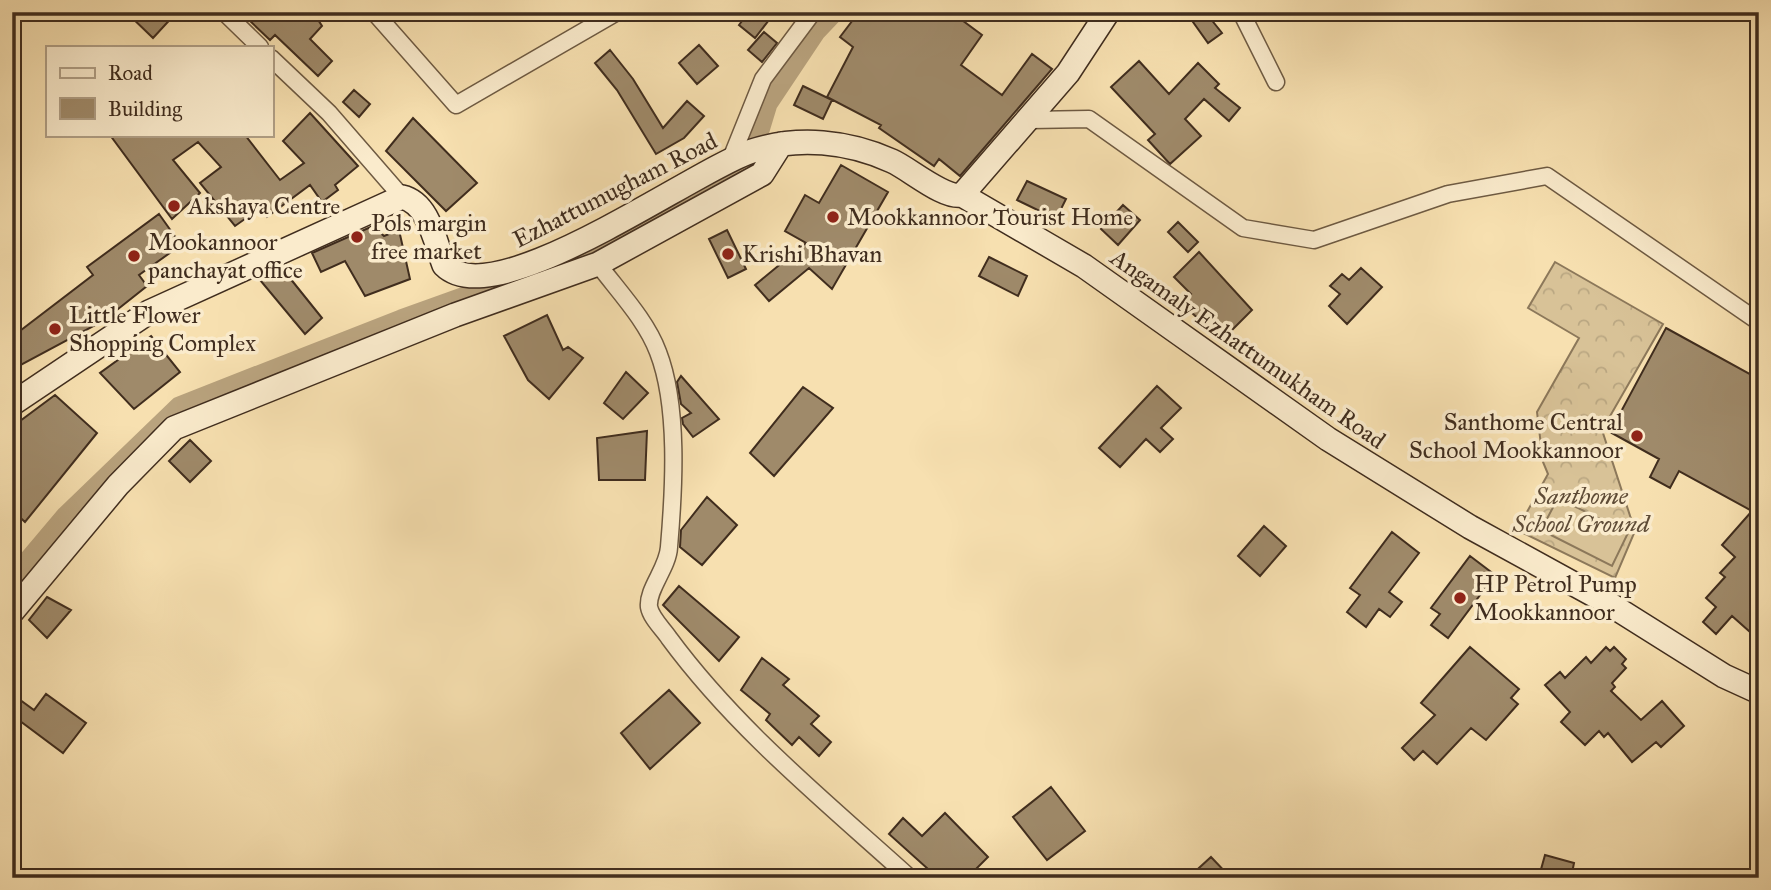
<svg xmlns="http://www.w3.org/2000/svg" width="1771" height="890" font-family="'IM FELL Great Primer',serif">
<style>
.forest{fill:url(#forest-crowns);stroke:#8c785a;stroke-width:2}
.pitch{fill:#d8c297;stroke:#8c785a;stroke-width:2}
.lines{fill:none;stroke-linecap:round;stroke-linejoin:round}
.canal{stroke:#b9a37e;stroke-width:19}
.building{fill:#9f8a6a;stroke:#402d1e;stroke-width:2}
.street-casing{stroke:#6e5a42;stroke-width:19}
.secondary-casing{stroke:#402d1e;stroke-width:26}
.street{stroke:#faebcc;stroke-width:16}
.secondary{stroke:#faebcc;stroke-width:23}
.poi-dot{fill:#8f2418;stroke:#faebcc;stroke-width:2.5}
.labels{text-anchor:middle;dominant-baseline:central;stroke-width:7;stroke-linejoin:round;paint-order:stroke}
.street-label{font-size:24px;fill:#402d1e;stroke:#faebcc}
.poi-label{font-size:24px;fill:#402d1e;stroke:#faebcc;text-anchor:start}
.park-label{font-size:24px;font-style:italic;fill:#5e4b36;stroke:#faebcc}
</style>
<defs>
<pattern id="forest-crowns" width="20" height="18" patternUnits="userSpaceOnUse" patternTransform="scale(1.75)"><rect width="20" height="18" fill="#d8c297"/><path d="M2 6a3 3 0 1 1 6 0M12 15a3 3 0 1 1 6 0" fill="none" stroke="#baa782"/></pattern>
</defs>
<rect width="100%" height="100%" fill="#f7e0b0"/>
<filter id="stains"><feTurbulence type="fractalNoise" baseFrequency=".00286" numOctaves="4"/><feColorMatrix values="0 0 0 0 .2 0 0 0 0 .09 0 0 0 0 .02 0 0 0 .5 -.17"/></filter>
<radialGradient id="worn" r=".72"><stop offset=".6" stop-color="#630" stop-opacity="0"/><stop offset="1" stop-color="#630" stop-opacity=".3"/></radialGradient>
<!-- forest -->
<path class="forest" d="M 1555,262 L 1663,324 L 1602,430 L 1635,531 L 1615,578 L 1517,530 L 1548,474 L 1543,462 L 1537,412 L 1579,338 L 1528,308 Z"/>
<!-- pitch -->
<path class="pitch" d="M 1558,498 L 1628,533 L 1612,566 L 1541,530 Z"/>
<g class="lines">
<!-- canal -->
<path class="canal" d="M 754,150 L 768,104 L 816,32 L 835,12
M 12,579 L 66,515 L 179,406 L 401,319 L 602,247 L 748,169 L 754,151"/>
</g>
<!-- building -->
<path class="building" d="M 126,12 L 177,12 L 153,38 Z
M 256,12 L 313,12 L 322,26 L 310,39 L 332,61 L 318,76 L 275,35 L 270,40 L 249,20 Z
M 749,12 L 759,12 L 769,20 L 755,38 L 739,25 Z
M 859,12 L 951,12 L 982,35 L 961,65 L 1002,95 L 1032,54 L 1052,69 L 960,176 L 939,159 L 934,166 L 879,128 L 881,125 L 827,97 L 853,47 L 840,37 Z
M 1206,13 L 1222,33 L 1208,43 L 1193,22 Z
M 764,32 L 777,43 L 762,62 L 748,50 Z
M 699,45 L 718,66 L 697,84 L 679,63 Z
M 610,50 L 633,79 L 663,128 L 687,101 L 704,116 L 684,138 L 656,154 L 617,90 L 595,63 Z
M 1139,61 L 1169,94 L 1198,63 L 1219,84 L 1215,88 L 1240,108 L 1229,121 L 1204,99 L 1185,119 L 1201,136 L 1170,164 L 1148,140 L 1155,134 L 1111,87 Z
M 803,86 L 832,100 L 823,119 L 794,105 Z
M 354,90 L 370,104 L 359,117 L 343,102 Z
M 310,113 L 358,166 L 335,185 L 338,190 L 322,202 L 310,185 L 267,217 L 259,209 L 235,226 L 200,183 L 221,167 L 198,142 L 173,160 L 200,193 L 172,219 L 110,135 L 245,135 L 280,180 L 304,163 L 283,141 Z
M 413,118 L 477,183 L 446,211 L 386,151 Z
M 841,165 L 888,192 L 832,289 L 809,268 L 769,301 L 755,285 L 806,243 L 785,231 L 805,195 L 819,203 Z
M 1027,181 L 1066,199 L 1056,219 L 1017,200 Z
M 1123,205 L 1140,220 L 1118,245 L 1101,229 Z
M 159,214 L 181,245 L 139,275 L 147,286 L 103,321 L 17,367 L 12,359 L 12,337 L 93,275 L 87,267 Z
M 1178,222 L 1198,242 L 1188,252 L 1168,232 Z
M 373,226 L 384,236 L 399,230 L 410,279 L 365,296 L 345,261 L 321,272 L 312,253 Z
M 727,230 L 746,269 L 728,278 L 709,239 Z
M 1199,252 L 1252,310 L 1222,340 L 1182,304 L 1191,294 L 1174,277 Z
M 989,257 L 1027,276 L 1018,296 L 979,276 Z
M 281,267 L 322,318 L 305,334 L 260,280 Z
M 1361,268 L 1382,287 L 1347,324 L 1329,306 L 1340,294 L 1330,286 L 1342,274 L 1349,280 Z
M 547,315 L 563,350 L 568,347 L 583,358 L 549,399 L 528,380 L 504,336 Z
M 1666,328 L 1759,379 L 1759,640 L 1732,616 L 1716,634 L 1703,622 L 1716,607 L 1706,598 L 1725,577 L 1720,573 L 1735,557 L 1722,545 L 1752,511 L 1679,471 L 1670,488 L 1650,477 L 1659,459 L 1610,432 Z
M 151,336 L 180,372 L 134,409 L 100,373 Z
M 626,372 L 648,393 L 623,419 L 604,403 Z
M 681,376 L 719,419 L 693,437 L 683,424 L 682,418 L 691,413 L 681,404 L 677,382 Z
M 1157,386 L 1181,408 L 1161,428 L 1173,439 L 1160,452 L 1146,439 L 1120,467 L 1099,448 Z
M 803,387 L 833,408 L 774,476 L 750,453 Z
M 55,395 L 97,433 L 25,522 L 12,510 L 12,427 Z
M 647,431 L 645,480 L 599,480 L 597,438 Z
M 190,440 L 211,461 L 190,482 L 169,461 Z
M 707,497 L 737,525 L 702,565 L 680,547 L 681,530 Z
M 1264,526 L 1286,546 L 1260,576 L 1238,556 Z
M 1392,532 L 1419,553 L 1389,592 L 1402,602 L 1390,617 L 1379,609 L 1366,627 L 1347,612 L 1360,595 L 1350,588 Z
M 1470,556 L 1495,575 L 1448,638 L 1431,625 L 1440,614 L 1431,608 Z
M 679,586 L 739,637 L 719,661 L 663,605 Z
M 47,597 L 71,610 L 47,638 L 29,620 Z
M 1470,647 L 1519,689 L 1511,698 L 1518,704 L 1486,740 L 1471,728 L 1437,764 L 1423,751 L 1414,760 L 1402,748 L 1435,715 L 1421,703 Z
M 1606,647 L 1610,651 L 1614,647 L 1626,659 L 1622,664 L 1626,668 L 1612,683 L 1615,687 L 1611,691 L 1641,720 L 1662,701 L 1684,726 L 1661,747 L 1656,742 L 1632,762 L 1608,733 L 1604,737 L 1599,731 L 1585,745 L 1561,722 L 1570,712 L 1545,685 L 1560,672 L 1565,678 L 1586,657 L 1591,663 Z
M 762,658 L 789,679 L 783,685 L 819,716 L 811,724 L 831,742 L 819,756 L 799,737 L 792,745 L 766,720 L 770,714 L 741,690 Z
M 669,690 L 700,723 L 650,769 L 621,733 Z
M 12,694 L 34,710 L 46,694 L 86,723 L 63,753 L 12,715 Z
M 1051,787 L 1085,831 L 1047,860 L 1013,817 Z
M 945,813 L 988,857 L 967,878 L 938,878 L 889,834 L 903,818 L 922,836 Z
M 1545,855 L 1574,863 L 1571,878 L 1540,873 Z
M 1211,857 L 1231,878 L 1188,878 Z"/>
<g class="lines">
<defs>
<path id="street" d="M 224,12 L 260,47
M 374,12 L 456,105 L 617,12
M 1241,12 L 1276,82
M 271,58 L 329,113 L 402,197
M 1030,120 L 1089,119 L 1243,228 L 1314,240 L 1448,194 L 1547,176 L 1759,322
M 730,161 L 763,79 L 813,12
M 598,264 C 619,292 646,320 658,352 C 679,406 674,489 669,547 C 668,568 647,589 649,607 C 651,618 663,629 669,638 C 736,729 826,802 910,878"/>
<path id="secondary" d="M 962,195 L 1084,266 L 1328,439 L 1470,527 L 1603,600 L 1724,676 L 1759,692
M 12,404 L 149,312 L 402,197 C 429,203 435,242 444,265 C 495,316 692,171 752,151 C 798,136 848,141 892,161 C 910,169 944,199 962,195 L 1068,73 L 1108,12
M 12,612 L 118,485 L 174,428 L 455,315 L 598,264 L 762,174 L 781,144"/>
</defs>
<!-- street casing -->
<use href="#street" class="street-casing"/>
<!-- secondary casing -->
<use href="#secondary" class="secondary-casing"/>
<!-- street -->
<use href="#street" class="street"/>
<!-- secondary -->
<use href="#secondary" class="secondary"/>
</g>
<!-- markers -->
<g class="poi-dot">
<circle cx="174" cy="206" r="7"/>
<circle cx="833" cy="217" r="7"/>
<circle cx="357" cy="237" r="7"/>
<circle cx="728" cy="254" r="7"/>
<circle cx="134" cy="256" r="7"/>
<circle cx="55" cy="329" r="7"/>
<circle cx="1637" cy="436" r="7"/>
<circle cx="1460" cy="598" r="7"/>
</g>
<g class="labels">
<!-- street labels -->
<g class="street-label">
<text transform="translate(615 190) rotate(-27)">Ezhattumugham Road</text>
<text transform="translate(1248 349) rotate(35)">Angamaly Ezhattumukham Road</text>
</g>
<!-- poi labels -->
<g class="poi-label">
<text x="188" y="206">Akshaya Centre</text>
<text x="847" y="217">Mookkannoor Tourist Home</text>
<text x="371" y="223">Pols margin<tspan x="371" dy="28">free market</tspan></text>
<text x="148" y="242">Mookannoor<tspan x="148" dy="28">panchayat office</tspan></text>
<text x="742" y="254">Krishi Bhavan</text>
<text x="69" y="315">Little Flower<tspan x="69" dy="28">Shopping Complex</tspan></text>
<text x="1623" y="422" text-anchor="end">Santhome Central<tspan x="1623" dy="28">School Mookkannoor</tspan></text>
<text x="1474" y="584">HP Petrol Pump<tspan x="1474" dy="28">Mookkannoor</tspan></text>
</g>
<!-- park labels -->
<g class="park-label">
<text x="1581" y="496">Santhome<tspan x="1581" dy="28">School Ground</tspan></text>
</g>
</g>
<!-- margin -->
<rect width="1771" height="890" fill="none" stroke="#f7e0b0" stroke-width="42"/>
<rect x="14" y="14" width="1743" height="862" fill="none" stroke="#402d1e" stroke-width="3.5"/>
<rect x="21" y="21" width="1729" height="848" fill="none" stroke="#402d1e" stroke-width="2"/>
<!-- legend -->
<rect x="46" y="46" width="228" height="91" fill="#faebcc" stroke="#b09f86" stroke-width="2"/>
<rect x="60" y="68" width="35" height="10" fill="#faebcc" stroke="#b09f86" stroke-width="2"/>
<text x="108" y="80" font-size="21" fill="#402d1e">Road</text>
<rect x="60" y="98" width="35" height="21" fill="#9f8a6a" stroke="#b09f86" stroke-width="2"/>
<text x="108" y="116" font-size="21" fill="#402d1e">Building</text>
<rect width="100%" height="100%" filter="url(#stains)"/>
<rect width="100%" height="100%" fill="url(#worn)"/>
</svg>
